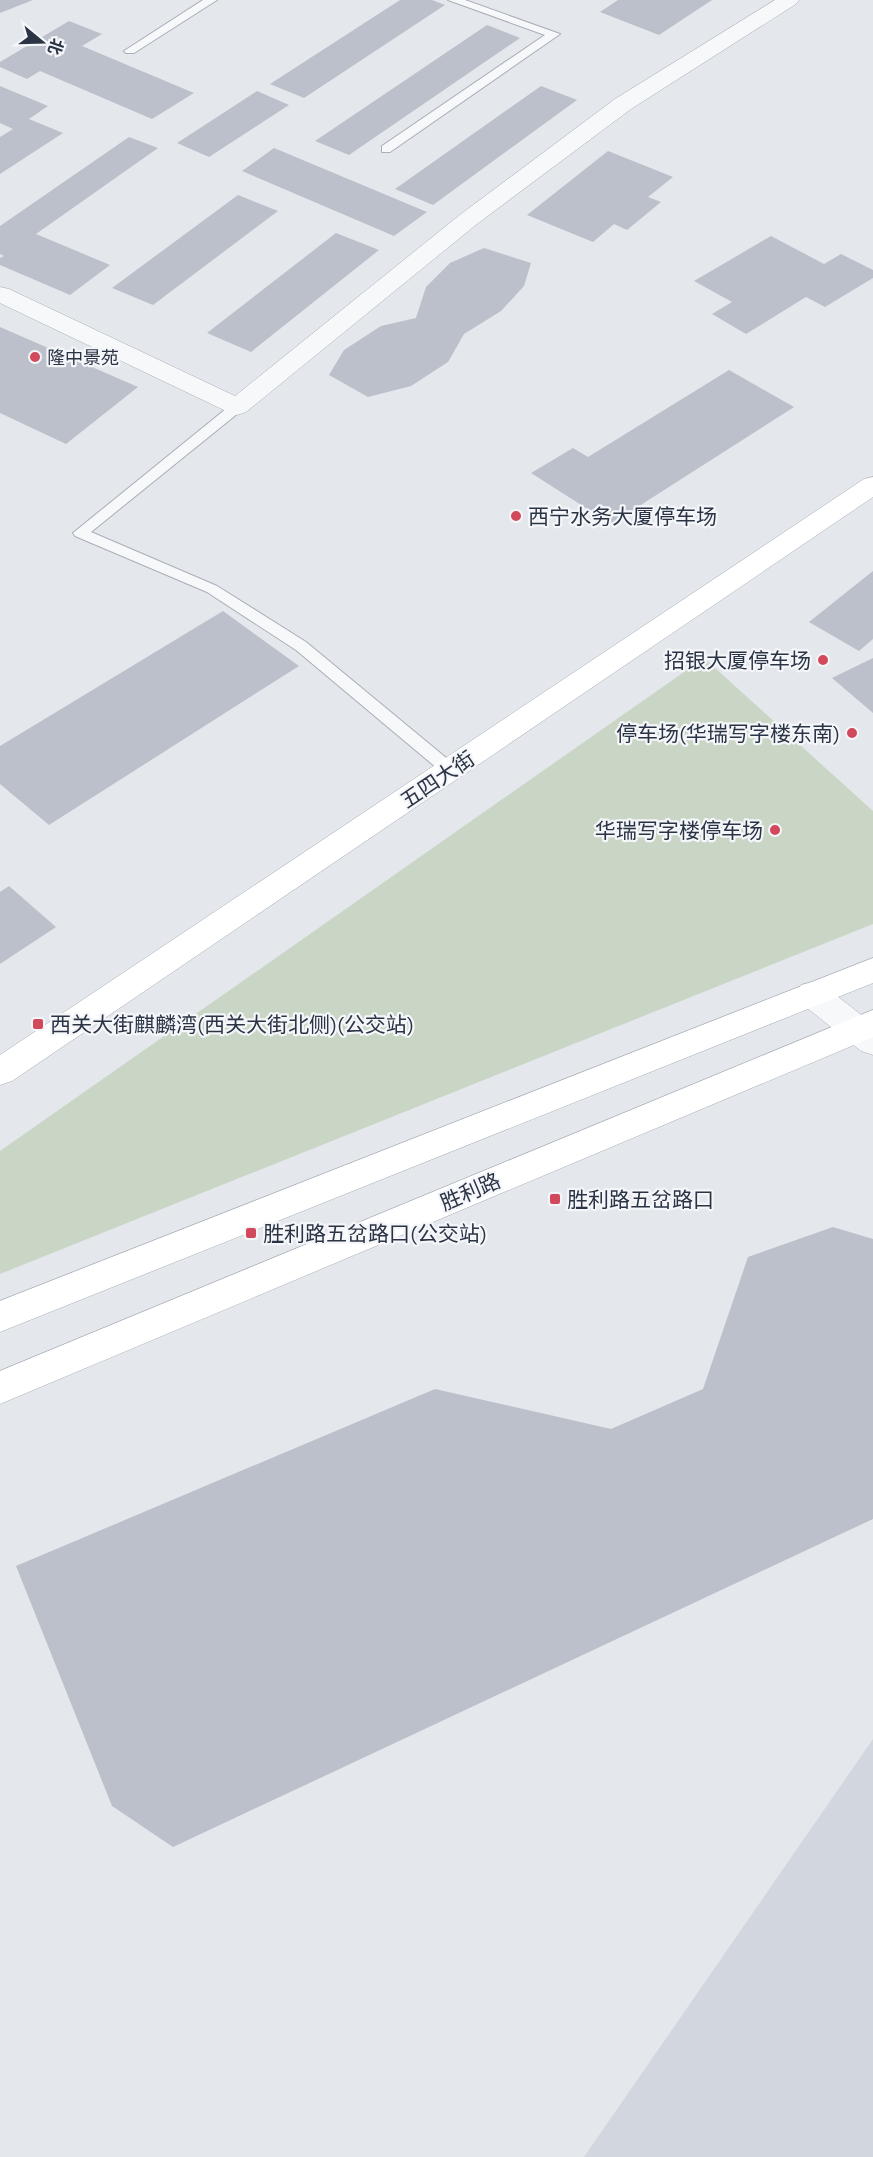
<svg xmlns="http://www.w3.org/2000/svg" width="873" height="2157" font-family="'IBM Plex Sans','Noto Sans SC',sans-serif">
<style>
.built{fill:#d2d6de}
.green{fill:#c9d6c5}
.building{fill:#bbc0ca}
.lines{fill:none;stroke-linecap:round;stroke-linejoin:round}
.service-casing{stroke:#a9aeb7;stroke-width:2}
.minor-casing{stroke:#a9aeb7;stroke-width:1}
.secondary-casing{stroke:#a9aeb7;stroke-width:1}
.service{fill:#f7f8fa;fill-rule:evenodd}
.minor{fill:#f7f8fa;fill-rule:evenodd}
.secondary{fill:#fff;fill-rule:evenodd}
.poi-dot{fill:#d1495b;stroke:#f4f6f9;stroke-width:2}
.labels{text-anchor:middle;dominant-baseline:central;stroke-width:4.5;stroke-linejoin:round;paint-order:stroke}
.far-poi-label{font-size:18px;fill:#2b3445;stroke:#f4f6f9;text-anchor:start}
.poi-label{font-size:21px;fill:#2b3445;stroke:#f4f6f9;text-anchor:start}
.street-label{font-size:21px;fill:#2b3445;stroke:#f4f6f9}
</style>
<rect width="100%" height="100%" fill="#e4e7ec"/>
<!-- built -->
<path class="built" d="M 873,1739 L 873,2157 L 584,2157 Z"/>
<!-- green -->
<path class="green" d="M 704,658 L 873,811 L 873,924 L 0,1274 L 0,1151 Z"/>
<!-- building -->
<path class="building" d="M 0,0 L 33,0 L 0,13 Z
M 400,0 L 432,0 L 445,5 L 304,98 L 270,84 Z
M 618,0 L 712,0 L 659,35 L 600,12 Z
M 69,21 L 102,34 L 82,46 L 194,93 L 152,119 L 40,71 L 27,79 L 0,67 L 0,62 Z
M 487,25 L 520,38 L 349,155 L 315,141 Z
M 0,86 L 48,106 L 29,119 L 63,133 L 0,174 L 0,137 L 13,129 L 0,123 Z
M 541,86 L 577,100 L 433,205 L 395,189 Z
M 257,91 L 289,105 L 209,157 L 177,143 Z
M 129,137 L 158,148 L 36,234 L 110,265 L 70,295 L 0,265 L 0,258 L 4,256 L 0,254 L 0,226 Z
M 274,148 L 427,212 L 394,236 L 242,171 Z
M 608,151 L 673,177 L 648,197 L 661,202 L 627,230 L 614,224 L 593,242 L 527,215 Z
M 238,195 L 278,211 L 153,305 L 112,288 Z
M 336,233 L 379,250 L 251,352 L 207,333 Z
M 771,236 L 824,264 L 841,254 L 873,270 L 873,278 L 825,307 L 806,297 L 746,334 L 712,314 L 732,302 L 694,281 Z
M 484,248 L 531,263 L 524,286 L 501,311 L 464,334 L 448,362 L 411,386 L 368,397 L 329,375 L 344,350 L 381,326 L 416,318 L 426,287 L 450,263 Z
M 0,327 L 138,387 L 66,444 L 0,413 Z
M 729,370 L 794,407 L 611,524 L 531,473 L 573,448 L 588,457 Z
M 873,571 L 873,639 L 859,651 L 809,622 Z
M 223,611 L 299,666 L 49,825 L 0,784 L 0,746 Z
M 873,658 L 873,713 L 832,678 Z
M 9,886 L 56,927 L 0,964 L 0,892 Z
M 833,1227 L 873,1239 L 873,1519 L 173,1847 L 112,1806 L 16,1566 L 435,1389 L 611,1429 L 703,1389 L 748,1257 Z"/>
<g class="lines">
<defs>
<path id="service" d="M 203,0 L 217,0 L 134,53 L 126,53 L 124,51 Z
M 448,0 L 465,0 L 560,34 L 390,152 L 382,152 L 382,146 L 545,35 Z
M 237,403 L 242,404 L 244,407 L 242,410 L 91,532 L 217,586 L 306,642 L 456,766 L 458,770 L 456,774 L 444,774 L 296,650 L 207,592 L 75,536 L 73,533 L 232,404 Z"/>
<path id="minor" d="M 775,0 L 799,0 L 796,4 L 631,109 L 477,224 L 246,412 L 237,415 L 228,412 L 0,303 L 0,287 L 9,289 L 235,396 L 461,214 L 615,99 Z
M 812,982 L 823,985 L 873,1024 L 873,1055 L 861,1051 L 801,1003 L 796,994 L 801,985 Z"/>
<path id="secondary" d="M 873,477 L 873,497 L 12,1081 L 0,1085 L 0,1055 L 864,479 Z
M 873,958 L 873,983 L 0,1332 L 0,1301 Z
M 873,1010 L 873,1037 L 0,1404 L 0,1371 Z"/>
</defs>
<!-- service casing -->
<use href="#service" class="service-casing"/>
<!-- minor casing -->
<use href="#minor" class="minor-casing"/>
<!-- secondary casing -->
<use href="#secondary" class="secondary-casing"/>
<!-- service -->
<use href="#service" class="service"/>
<!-- minor -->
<use href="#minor" class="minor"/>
<!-- secondary -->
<use href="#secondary" class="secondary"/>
</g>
<!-- markers -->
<g class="poi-dot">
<circle cx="35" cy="357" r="6"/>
<circle cx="516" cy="516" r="6"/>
<circle cx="823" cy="660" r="6"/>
<circle cx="852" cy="733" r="6"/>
<circle cx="775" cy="830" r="6"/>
<rect x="32" y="1018" width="12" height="12" rx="3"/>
<rect x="549" y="1193" width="12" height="12" rx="3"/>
<rect x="245" y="1227" width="12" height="12" rx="3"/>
</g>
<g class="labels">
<!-- far-poi labels -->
<g class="far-poi-label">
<text x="47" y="357">隆中景苑</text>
</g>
<!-- poi labels -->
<g class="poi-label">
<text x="528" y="516">西宁水务大厦停车场</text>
<text x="811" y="660" text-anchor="end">招银大厦停车场</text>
<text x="840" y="733" text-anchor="end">停车场(华瑞写字楼东南)</text>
<text x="763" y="830" text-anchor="end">华瑞写字楼停车场</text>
<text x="50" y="1024">西关大街麒麟湾(西关大街北侧)(公交站)</text>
<text x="567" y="1199">胜利路五岔路口</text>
<text x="263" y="1233">胜利路五岔路口(公交站)</text>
</g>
<!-- street labels -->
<g class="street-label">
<text transform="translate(437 779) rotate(-34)">五四大街</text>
<text transform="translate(470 1191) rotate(-23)">胜利路</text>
</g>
</g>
<!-- north arrow -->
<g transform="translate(42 42) rotate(109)" stroke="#f4f6f9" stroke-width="4.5" paint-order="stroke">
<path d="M0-4.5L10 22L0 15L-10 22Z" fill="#2b3445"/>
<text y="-9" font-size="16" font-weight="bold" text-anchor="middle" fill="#2b3445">北</text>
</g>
</svg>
